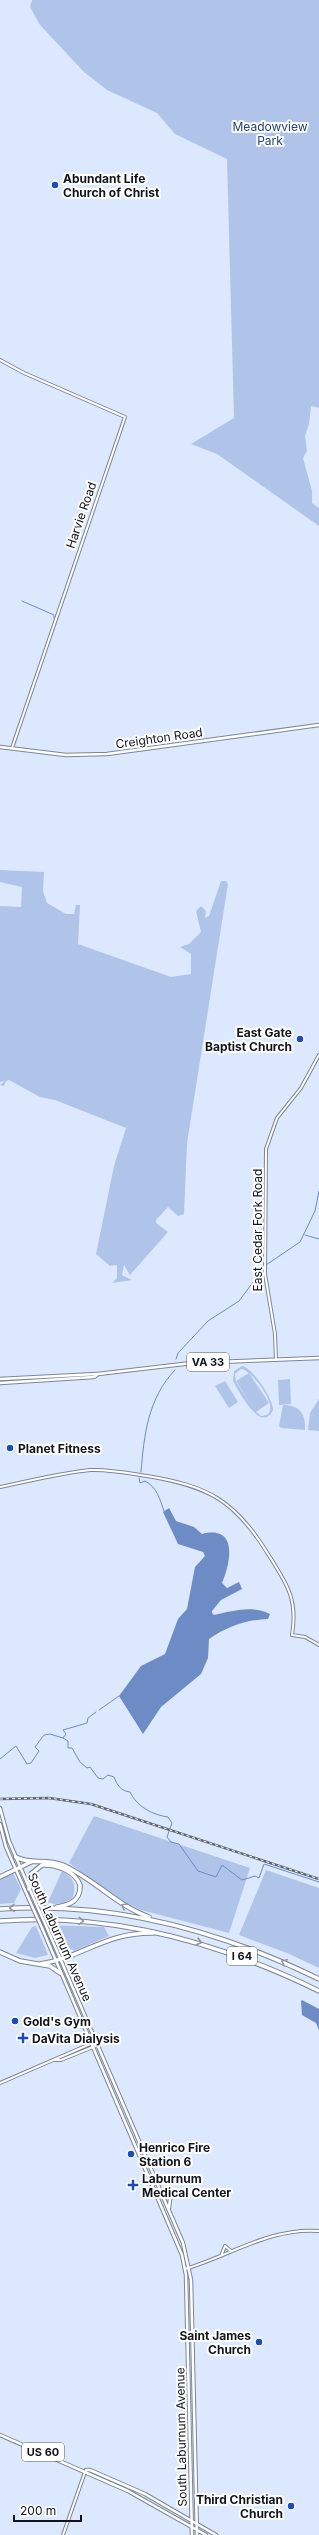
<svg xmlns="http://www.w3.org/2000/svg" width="319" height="2535" font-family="Inter,sans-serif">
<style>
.green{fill:#b0c4ea;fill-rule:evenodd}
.water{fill:#6d8bc5}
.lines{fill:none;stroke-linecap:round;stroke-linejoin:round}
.stream{stroke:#6d8bc5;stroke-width:1}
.tertiary-casing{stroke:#7c8699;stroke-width:4}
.secondary-casing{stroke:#7c8699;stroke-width:4.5}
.primary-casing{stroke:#7c8699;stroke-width:4.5}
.motorway-casing{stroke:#7c8699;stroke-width:5.5}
.tertiary{stroke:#fff;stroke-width:2}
.secondary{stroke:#fff;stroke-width:2.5}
.primary{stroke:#fff;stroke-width:2.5}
.motorway{stroke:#fff;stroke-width:3.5}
.rail-casing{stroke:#5e6672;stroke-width:2.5}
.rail{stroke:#fff;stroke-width:1;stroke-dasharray:3;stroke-linecap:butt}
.primary-bridge-casing{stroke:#7c8699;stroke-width:4.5;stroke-linecap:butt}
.primary-bridge{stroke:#fff;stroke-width:2.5}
.oneway{stroke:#939598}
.poi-dot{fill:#1c4cb9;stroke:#fff;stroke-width:1.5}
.labels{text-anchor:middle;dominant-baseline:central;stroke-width:4;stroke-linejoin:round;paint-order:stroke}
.shield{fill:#fff;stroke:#585a5f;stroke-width:1}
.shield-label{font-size:11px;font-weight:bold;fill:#10141b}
.park-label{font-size:12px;fill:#1f4086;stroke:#fff}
.poi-label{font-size:12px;font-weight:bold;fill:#10141b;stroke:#fff;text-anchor:start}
.street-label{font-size:12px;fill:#10141b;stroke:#fff}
</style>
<rect width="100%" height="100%" fill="#dce8fd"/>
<!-- green -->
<path class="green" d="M 32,0 L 319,0 L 319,408 L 311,406 L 309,424 L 305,436 L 307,451 L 303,458 L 312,491 L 312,503 L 319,508 L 319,526 L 217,454 L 191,444 L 234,418 L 227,159 L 175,134 L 157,113 L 107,90 L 84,72 L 40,25 L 30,7 Z
M 0,870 L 44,872 L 43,891 L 47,903 L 66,914 L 74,914 L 76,905 L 80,905 L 78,944 L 171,977 L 191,974 L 191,954 L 180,947 L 189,944 L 201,932 L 196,911 L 201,906 L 206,911 L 205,918 L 209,916 L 221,881 L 226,881 L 228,884 L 187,1143 L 184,1214 L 178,1216 L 168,1207 L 156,1220 L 156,1223 L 168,1232 L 130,1275 L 124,1265 L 122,1275 L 132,1280 L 112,1283 L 117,1278 L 117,1265 L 110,1266 L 96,1254 L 114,1166 L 126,1128 L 55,1100 L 40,1097 L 9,1080 L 6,1081 L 4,1086 L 0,1085 L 5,1081 L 0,1082 L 0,906 L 21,907 L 22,887 L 0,882 Z
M 242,1366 C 252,1367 274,1400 273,1410 C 261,1435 239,1391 233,1381 L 234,1371 ZM 241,1369 C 252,1369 287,1416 261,1416 L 256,1412 L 269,1403 L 249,1373 L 236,1381 L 254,1409 L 236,1382 L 235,1374 Z
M 290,1379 L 291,1404 L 279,1405 L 278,1380 Z
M 225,1381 L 238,1402 L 229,1408 L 215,1386 Z
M 319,1399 L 319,1431 L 308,1430 L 310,1413 Z
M 283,1405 C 300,1405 306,1414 305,1430 L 281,1428 L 279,1426 Z
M 94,1816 L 250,1868 L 229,1933 L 141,1910 L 119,1899 L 69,1863 Z
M 266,1870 L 319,1888 L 319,1968 L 287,1953 L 239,1935 Z
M 62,1871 C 74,1877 77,1887 72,1899 L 63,1903 L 54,1904 L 48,1902 Z
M 13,1873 L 21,1889 L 14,1903 L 0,1904 L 0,1880 Z
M 49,1925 L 104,1927 L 109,1936 L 74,1951 L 72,1949 L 63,1954 Z
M 36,1926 L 48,1955 L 35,1958 L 16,1953 L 32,1927 Z"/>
<!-- water -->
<path class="water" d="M 169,1508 L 176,1521 L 194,1527 L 202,1534 C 238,1525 231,1562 222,1583 L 227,1588 L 239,1582 L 242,1589 L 221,1600 L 212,1611 L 212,1613 L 214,1615 C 233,1611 252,1605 270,1614 L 268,1619 C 246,1620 228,1626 209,1639 L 208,1658 L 201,1674 L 161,1707 L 143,1734 L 119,1696 L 141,1666 L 165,1654 L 178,1619 L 187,1609 L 195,1567 L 205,1556 L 203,1552 L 178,1544 L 163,1512 Z
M 302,2000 L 319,2009 L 319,2030 L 316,2023 L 302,2015 L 301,2001 Z"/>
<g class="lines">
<!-- stream -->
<path class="stream" d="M 22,601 L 54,615
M 54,618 L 54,616
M 305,1235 L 319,1239
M 266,1265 L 300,1242 L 315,1211 L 319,1191
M 176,1359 L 178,1353 L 208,1321 L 239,1301 L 263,1269
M 141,1472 C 144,1435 148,1398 175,1370
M 139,1478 L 140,1483 L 145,1481 C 157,1487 160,1500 164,1511
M 99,1710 L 119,1696
M 63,1738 L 68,1741 L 68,1748 L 72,1748 L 80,1762 L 87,1768 L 90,1767 L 98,1778 L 103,1779 L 108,1775 L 114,1777 C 117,1785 121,1791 130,1792 C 137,1807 153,1815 168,1817 L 172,1823 L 167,1837 L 171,1842 L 179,1844 L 198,1871 L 216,1877 L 222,1865 L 242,1880 L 255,1876 L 259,1878 L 264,1864 L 319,1882
M 0,1759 L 16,1746 L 27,1764 L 31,1763 L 39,1751 L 35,1747 L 44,1735 L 50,1734 L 63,1738 L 66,1734 L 63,1730 L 87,1723 L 88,1718 L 96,1712"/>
<defs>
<path id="tertiary" d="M 0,360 L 24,373 L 125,417 L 12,748
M 276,1360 L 275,1334 L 265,1274 L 266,1149 L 277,1118 L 301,1088 L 319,1055
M 0,1487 C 30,1481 60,1473 90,1470 C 109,1469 128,1473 147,1476 C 208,1486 235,1500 268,1554 C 287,1584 298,1599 292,1635 L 305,1637 L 319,1645
M 55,2060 L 61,2060 L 98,2045
M 0,2083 L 97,2041
M 225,2246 L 231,2251
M 221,2256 L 225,2246
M 185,2269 C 230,2256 270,2227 319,2231
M 63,2535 L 85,2472"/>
<path id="secondary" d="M 0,747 L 66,755 L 107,754 L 319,725"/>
<path id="primary" d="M 0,1379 L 97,1374
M 0,1383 L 94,1377 L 98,1374 L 192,1363 L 319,1358
M 0,1808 L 9,1841 L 34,1899
M 0,1824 L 6,1847 L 28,1897
M 42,1928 L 182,2255 L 186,2275 L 192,2535
M 47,1928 L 183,2243 L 191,2280 L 197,2535
M 162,2193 L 174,2193
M 169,2208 L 170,2199 L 175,2194
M 0,2435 L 128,2491 L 206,2535
M 86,2470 L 90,2470 L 145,2494 L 216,2535"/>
<path id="motorway" d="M 16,1857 C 30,1865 46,1858 63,1865 C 94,1879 116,1905 149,1917
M 0,1877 L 31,1862
M 29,1889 L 31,1874 L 42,1865 C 56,1864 75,1871 80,1885 C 81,1901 69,1905 57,1907
M 0,1909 C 112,1901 219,1930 319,1979
M 0,1921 C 113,1912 219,1942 319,1991
M 0,1952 L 20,1961 L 50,1966 L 60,1973
M 40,1964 C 84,1957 105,1932 154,1933"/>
</defs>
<!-- tertiary casing -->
<use href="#tertiary" class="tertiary-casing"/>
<!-- secondary casing -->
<use href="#secondary" class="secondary-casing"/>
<!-- primary casing -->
<use href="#primary" class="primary-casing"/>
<!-- motorway casing -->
<use href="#motorway" class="motorway-casing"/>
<!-- tertiary -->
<use href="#tertiary" class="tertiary"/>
<!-- secondary -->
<use href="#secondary" class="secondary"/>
<!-- primary -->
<use href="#primary" class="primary"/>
<!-- motorway -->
<use href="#motorway" class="motorway"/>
<defs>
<path id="rail" d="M 0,1799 L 49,1798 L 91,1804 L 319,1879"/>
</defs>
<!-- rail casing -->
<use href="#rail" class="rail-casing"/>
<!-- rail -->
<use href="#rail" class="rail"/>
<defs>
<path id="primary-bridge" d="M 28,1897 L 42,1928
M 34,1899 L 47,1928"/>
</defs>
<!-- primary-bridge casing -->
<use href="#primary-bridge" class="primary-bridge-casing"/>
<!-- primary-bridge -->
<use href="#primary-bridge" class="primary-bridge"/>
</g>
<!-- one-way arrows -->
<defs><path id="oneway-chevron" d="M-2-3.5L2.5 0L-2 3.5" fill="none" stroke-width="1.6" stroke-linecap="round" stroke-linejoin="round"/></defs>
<g class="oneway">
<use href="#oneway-chevron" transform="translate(124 1906) rotate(-150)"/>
<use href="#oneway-chevron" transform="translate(12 1908) rotate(178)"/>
<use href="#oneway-chevron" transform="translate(81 1921) rotate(4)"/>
<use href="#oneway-chevron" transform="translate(199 1942) rotate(16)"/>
<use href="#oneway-chevron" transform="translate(284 1962) rotate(-155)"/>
</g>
<!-- markers -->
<g class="poi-dot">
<circle cx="55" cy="185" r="4"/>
<circle cx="300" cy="1039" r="4"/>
<circle cx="10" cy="1448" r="4"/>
<circle cx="15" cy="2021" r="4"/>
<path d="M21 2032h4v4h4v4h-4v4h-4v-4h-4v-4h4z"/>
<circle cx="131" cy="2154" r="4"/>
<path d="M131 2179h4v4h4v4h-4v4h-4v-4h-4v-4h4z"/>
<circle cx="259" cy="2342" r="4"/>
<circle cx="291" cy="2506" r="4"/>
</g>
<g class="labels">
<!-- shield labels -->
<g class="shield">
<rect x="187" y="1353" width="42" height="18" rx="3"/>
<rect x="227" y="1947" width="30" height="18" rx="3"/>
<rect x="22" y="2443" width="42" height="18" rx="3"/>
</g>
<g class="shield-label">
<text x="208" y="1362">VA 33</text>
<text x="242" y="1956">I 64</text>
<text x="43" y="2452">US 60</text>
</g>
<!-- park labels -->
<g class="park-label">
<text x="270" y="126">Meadowview<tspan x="270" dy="14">Park</tspan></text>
</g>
<!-- poi labels -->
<g class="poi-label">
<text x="63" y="178">Abundant Life<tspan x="63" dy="14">Church of Christ</tspan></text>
<text x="292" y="1032" text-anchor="end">East Gate<tspan x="292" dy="14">Baptist Church</tspan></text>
<text x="18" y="1448">Planet Fitness</text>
<text x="23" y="2021">Gold's Gym</text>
<text x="32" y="2038">DaVita Dialysis</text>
<text x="139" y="2147">Henrico Fire<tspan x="139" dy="14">Station 6</tspan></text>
<text x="142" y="2178">Laburnum<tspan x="142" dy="14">Medical Center</tspan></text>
<text x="251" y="2335" text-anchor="end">Saint James<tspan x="251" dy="14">Church</tspan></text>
<text x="283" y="2499" text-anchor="end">Third Christian<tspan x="283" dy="14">Church</tspan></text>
</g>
<!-- street labels -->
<g class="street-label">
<text transform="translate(81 515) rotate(-71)">Harvie Road</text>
<text transform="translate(159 738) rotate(-8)">Creighton Road</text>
<text transform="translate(257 1230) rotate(-90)">East Cedar Fork Road</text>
<text transform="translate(60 1937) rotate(66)">South Laburnum Avenue</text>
<text transform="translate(181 2437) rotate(-91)">South Laburnum Avenue</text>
</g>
</g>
<!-- scale -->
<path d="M14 2515v6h67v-6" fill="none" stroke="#10141b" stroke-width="2"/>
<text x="20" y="2515" font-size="12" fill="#10141b" stroke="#ffffff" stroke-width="3" paint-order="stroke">200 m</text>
</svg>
